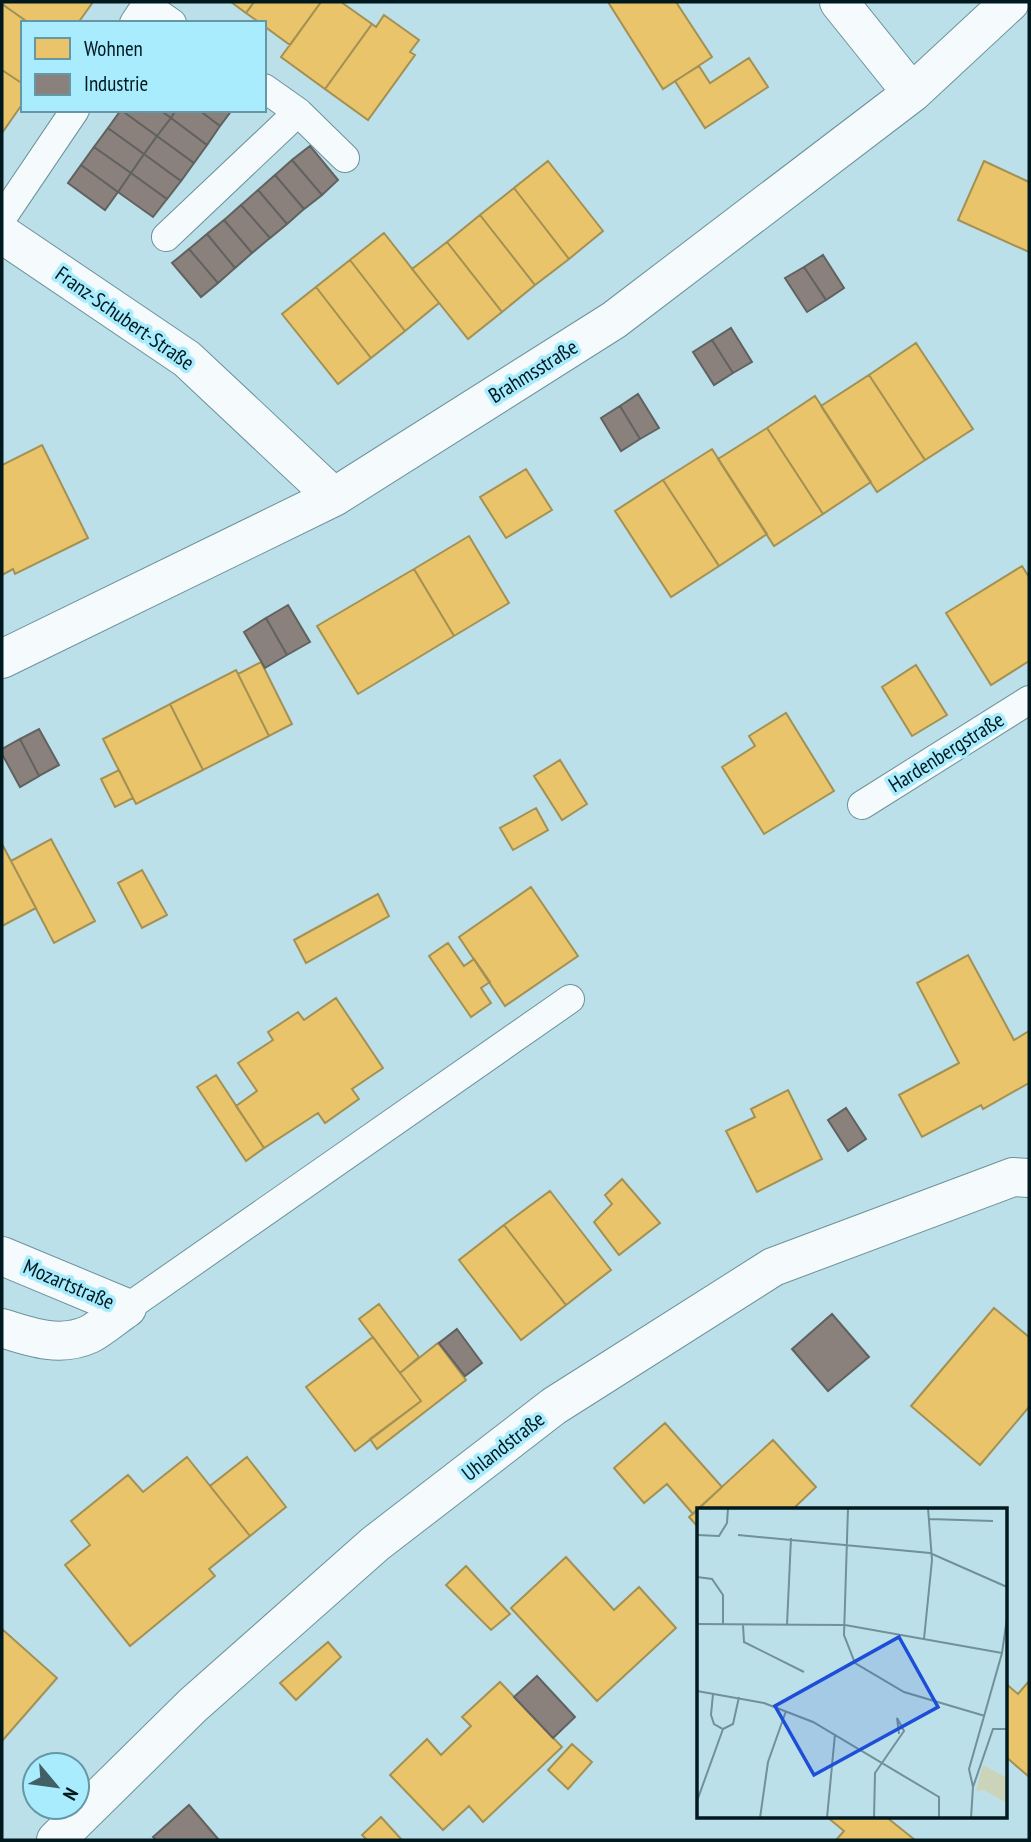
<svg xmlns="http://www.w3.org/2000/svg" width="1031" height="1842" font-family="'PT Sans Narrow',sans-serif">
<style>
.homes{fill:#e9c46a;stroke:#a39154;stroke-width:2}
.industry{fill:#8a817c;stroke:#616260;stroke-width:2}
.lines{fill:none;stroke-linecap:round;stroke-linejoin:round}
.lane-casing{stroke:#6c929a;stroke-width:30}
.street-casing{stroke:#6c929a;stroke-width:40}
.lane{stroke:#f5fafc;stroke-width:28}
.street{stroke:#f5fafc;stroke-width:38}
.labels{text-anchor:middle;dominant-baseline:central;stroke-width:7;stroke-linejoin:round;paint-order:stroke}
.street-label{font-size:21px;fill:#00191f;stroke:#a8ecfd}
.inset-road{fill:none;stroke:#719098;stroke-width:2}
.view{fill:#1d4ed8;fill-opacity:0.15;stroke:#1d4ed8;stroke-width:3.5}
.inset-edge{fill:none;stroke:#00191f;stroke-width:3.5}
</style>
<rect width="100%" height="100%" fill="#bce0e9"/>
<!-- homes -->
<path class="homes" d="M 2,2 L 93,2 L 78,23 L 29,23 L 2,4 Z
M 231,2 L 254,2 L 246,13 Z
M 254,2 L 321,2 L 290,45 L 264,26 L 264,23 L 260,23 L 246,13 Z
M 321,2 L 341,2 L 372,24 L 325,89 L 281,57 Z
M 608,2 L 676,2 L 712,57 L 663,89 Z
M 2,4 L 29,23 L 23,23 L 23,84 L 2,70 Z
M 384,15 L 419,40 L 410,52 L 415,55 L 368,120 L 325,89 L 372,24 L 376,27 Z
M 749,58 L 768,87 L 705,128 L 675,81 L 699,66 L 710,83 Z
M 2,70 L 23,84 L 23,103 L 2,133 Z
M 548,161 L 603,231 L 569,259 L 514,188 Z
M 984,161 L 1029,182 L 1029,252 L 958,220 Z
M 514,188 L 569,259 L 535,285 L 480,215 Z
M 480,215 L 535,285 L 502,312 L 447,242 Z
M 384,233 L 439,303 L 405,331 L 350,260 Z
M 447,242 L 502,312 L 468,339 L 412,269 Z
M 350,260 L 405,331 L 371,358 L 316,287 Z
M 316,287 L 371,358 L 338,384 L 282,314 Z
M 916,343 L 973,429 L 925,460 L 869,375 Z
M 869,375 L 925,460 L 877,492 L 821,406 Z
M 815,396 L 871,482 L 823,514 L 767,428 Z
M 767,428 L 823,514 L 774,546 L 718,459 Z
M 42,445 L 88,538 L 15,574 L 13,569 L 2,575 L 2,465 Z
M 712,449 L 767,534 L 719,566 L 663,480 Z
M 526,469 L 552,510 L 506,538 L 480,497 Z
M 663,480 L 719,566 L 671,597 L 615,511 Z
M 469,536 L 509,603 L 454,636 L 414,569 Z
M 1022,566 L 1029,577 L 1029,661 L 991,685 L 946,613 Z
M 414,569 L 454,636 L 358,694 L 317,626 Z
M 261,662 L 292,724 L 269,736 L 238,674 Z
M 916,665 L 947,715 L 912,736 L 882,687 Z
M 236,670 L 269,736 L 203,770 L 170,704 Z
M 170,704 L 203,770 L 136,804 L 103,739 Z
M 786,713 L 834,791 L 764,834 L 722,767 L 755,746 L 749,736 Z
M 560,760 L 587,804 L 562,820 L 534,776 Z
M 119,770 L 133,798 L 115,807 L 101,779 Z
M 536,808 L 548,830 L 513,850 L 500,828 Z
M 51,839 L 95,921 L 54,943 L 11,861 Z
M 2,844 L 36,908 L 2,926 Z
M 142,870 L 167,915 L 142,928 L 118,883 Z
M 531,887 L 578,956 L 505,1006 L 459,937 Z
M 378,894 L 389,916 L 306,963 L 294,940 Z
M 448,943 L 464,966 L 474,959 L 490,982 L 481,988 L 491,1003 L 471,1017 L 429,956 Z
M 968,955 L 1014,1040 L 1029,1031 L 1029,1083 L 983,1109 L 981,1105 L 922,1137 L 899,1095 L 959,1063 L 917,983 Z
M 336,998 L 383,1068 L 352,1089 L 359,1099 L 325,1123 L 318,1113 L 264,1148 L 236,1106 L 257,1091 L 238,1063 L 273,1040 L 268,1032 L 298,1012 L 304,1020 Z
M 216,1075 L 264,1148 L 246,1161 L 197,1087 Z
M 788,1090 L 822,1159 L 757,1192 L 726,1131 L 755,1117 L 751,1109 Z
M 622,1179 L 660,1223 L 619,1255 L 594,1222 L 612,1204 L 605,1195 Z
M 550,1191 L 611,1270 L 566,1305 L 504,1225 Z
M 504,1225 L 566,1305 L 521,1340 L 459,1260 Z
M 379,1304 L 419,1357 L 400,1373 L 359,1319 Z
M 994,1308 L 1029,1337 L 1029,1407 L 980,1465 L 911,1406 Z
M 373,1337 L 421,1401 L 355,1451 L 306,1387 Z
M 438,1343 L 466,1380 L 377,1449 L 370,1439 L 421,1401 L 400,1373 Z
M 665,1423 L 722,1487 L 693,1514 L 667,1484 L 644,1503 L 614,1468 Z
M 773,1440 L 816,1487 L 792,1510 L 698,1510 L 698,1527 L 689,1517 Z
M 187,1457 L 250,1536 L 209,1569 L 215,1576 L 130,1646 L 65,1565 L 90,1545 L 71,1521 L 128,1475 L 143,1492 Z
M 247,1457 L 286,1507 L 250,1536 L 210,1486 Z
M 566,1557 L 614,1610 L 639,1587 L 676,1628 L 597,1701 L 511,1608 Z
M 466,1566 L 510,1614 L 491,1630 L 446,1585 Z
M 2,1629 L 57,1678 L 2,1741 Z
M 328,1642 L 341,1657 L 296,1700 L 280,1683 Z
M 1029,1681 L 1029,1775 L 1028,1776 L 1005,1756 L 1005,1683 L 1018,1694 Z
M 500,1682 L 562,1747 L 483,1822 L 469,1806 L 443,1830 L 390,1775 L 427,1739 L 441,1755 L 471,1726 L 462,1717 Z
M 572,1744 L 592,1762 L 568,1789 L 548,1770 Z
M 826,1816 L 885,1816 L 915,1840 L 836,1840 L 844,1831 Z
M 381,1817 L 402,1840 L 367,1840 L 362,1835 Z"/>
<!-- industry -->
<path class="industry" d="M 121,110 L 157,136 L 144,154 L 108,128 Z
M 121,110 L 160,110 L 171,118 L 157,136 Z
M 160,110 L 176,110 L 171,118 Z
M 176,110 L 199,110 L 220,126 L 207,145 L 171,118 Z
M 199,110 L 232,110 L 220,126 Z
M 171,118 L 207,145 L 194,163 L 157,136 Z
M 108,128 L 144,154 L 131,173 L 94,147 Z
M 157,136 L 194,163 L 181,181 L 144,154 Z
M 310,146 L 338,180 L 322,195 L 292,160 Z
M 94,147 L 131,173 L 118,192 L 81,165 Z
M 144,154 L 181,181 L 167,199 L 131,173 Z
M 292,160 L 322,195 L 304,209 L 275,175 Z
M 81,165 L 118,192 L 105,210 L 68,183 Z
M 131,173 L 167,199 L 153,217 L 118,192 Z
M 275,175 L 304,209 L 287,224 L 258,190 Z
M 258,190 L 287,224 L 270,238 L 241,205 Z
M 241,205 L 270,238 L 252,253 L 224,220 Z
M 224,220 L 252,253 L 235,268 L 207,234 Z
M 207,234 L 235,268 L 218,283 L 189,249 Z
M 189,249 L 218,283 L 201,297 L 172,263 Z
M 823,255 L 844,288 L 826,300 L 804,267 Z
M 804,267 L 826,300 L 807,312 L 785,278 Z
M 731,328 L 752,362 L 733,373 L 712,340 Z
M 712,340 L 733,373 L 714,385 L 693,352 Z
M 638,394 L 659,428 L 640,439 L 620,406 Z
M 620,406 L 640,439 L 621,451 L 601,418 Z
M 288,605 L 310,642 L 287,655 L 266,618 Z
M 266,618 L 287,655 L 265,668 L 244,632 Z
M 39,729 L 59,765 L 39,776 L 20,739 Z
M 20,739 L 39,776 L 20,787 L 2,754 L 2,749 Z
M 846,1108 L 866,1139 L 848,1151 L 828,1120 Z
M 832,1314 L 869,1357 L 828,1391 L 792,1349 Z
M 457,1329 L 482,1363 L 465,1376 L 439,1343 Z
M 537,1676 L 575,1717 L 553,1738 L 514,1697 Z
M 189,1805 L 219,1840 L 156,1840 L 153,1837 Z"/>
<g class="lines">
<defs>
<path id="lane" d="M 134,23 L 146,5 L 172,23
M 298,112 L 345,158
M 2,218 L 75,110
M 166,237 L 298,112 L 264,88
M 862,805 L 1029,700
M 127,1308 L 570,999"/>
<path id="street" d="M 839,2 L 912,93
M 2,234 L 187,359 L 334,497
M 2,659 L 334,497 L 614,320 L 912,93 L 1010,2
M 2,1256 L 127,1308 C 115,1316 103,1327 90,1334 C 60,1348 30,1337 2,1328
M 56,1840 L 193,1705 L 375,1544 L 554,1406 L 773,1267 L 1013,1177 L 1029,1178"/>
</defs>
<!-- lane casing -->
<use href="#lane" class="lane-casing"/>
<!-- street casing -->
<use href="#street" class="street-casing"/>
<!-- lane -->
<use href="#lane" class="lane"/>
<!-- street -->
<use href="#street" class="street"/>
</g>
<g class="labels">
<!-- street labels -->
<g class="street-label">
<text transform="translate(125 318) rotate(35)">Franz-Schubert-Straße</text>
<text transform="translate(533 371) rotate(-32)">Brahmsstraße</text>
<text transform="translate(946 752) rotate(-32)">Hardenbergstraße</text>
<text transform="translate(69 1284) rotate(23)">Mozartstraße</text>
<text transform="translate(503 1446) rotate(-38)">Uhlandstraße</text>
</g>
</g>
<!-- overview -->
<g transform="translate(697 1508)">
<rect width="310" height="310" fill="#bce0e9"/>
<path d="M 286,257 L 310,270 L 310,295 L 287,282 L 279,283 Z" fill="#cbd3b8"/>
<path class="inset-road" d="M 151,0 L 147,127 L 158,155 L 207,184 L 288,208M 232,11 L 296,13M 0,27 L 22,28 L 30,15 L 31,0M 41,27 L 233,45 L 310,79M 0,69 L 15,71 L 26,87 L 26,117M 0,116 L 148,117 L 305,145M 46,117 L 47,134 L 107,164M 90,117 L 94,30M 227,131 L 235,52 L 231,0M 0,183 L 67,195 L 116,214 L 242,289 L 242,310M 16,186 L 14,207 L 17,216 L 26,221 L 36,216 L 42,189M 276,279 L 272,261 L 305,145 L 310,110M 0,293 L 26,221M 63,310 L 71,254 L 89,203M 130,310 L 138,226M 177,310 L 178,265 L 207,223 L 200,210 L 202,226M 274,310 L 276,279 L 296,221 L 310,221"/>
<path class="view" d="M 202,129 L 241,199 L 117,267 L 78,198 Z"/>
<rect width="310" height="310" class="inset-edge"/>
</g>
<!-- border -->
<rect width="1031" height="1842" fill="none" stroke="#00191f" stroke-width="7"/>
<!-- legend -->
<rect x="21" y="21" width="245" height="91" fill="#a8ecfd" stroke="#6598a4" stroke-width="2"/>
<rect x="35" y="38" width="35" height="21" fill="#e9c46a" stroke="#6598a4" stroke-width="2"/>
<text x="84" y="56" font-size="21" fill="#00191f">Wohnen</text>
<rect x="35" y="74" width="35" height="21" fill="#8a817c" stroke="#6598a4" stroke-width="2"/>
<text x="84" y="91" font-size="21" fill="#00191f">Industrie</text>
<!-- north arrow -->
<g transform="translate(56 1786) rotate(119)"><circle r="33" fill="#a8ecfd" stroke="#6598a4" stroke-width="2"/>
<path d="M0-5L12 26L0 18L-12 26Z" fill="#425f66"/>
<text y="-10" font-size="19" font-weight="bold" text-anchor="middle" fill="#00191f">N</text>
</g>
</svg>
